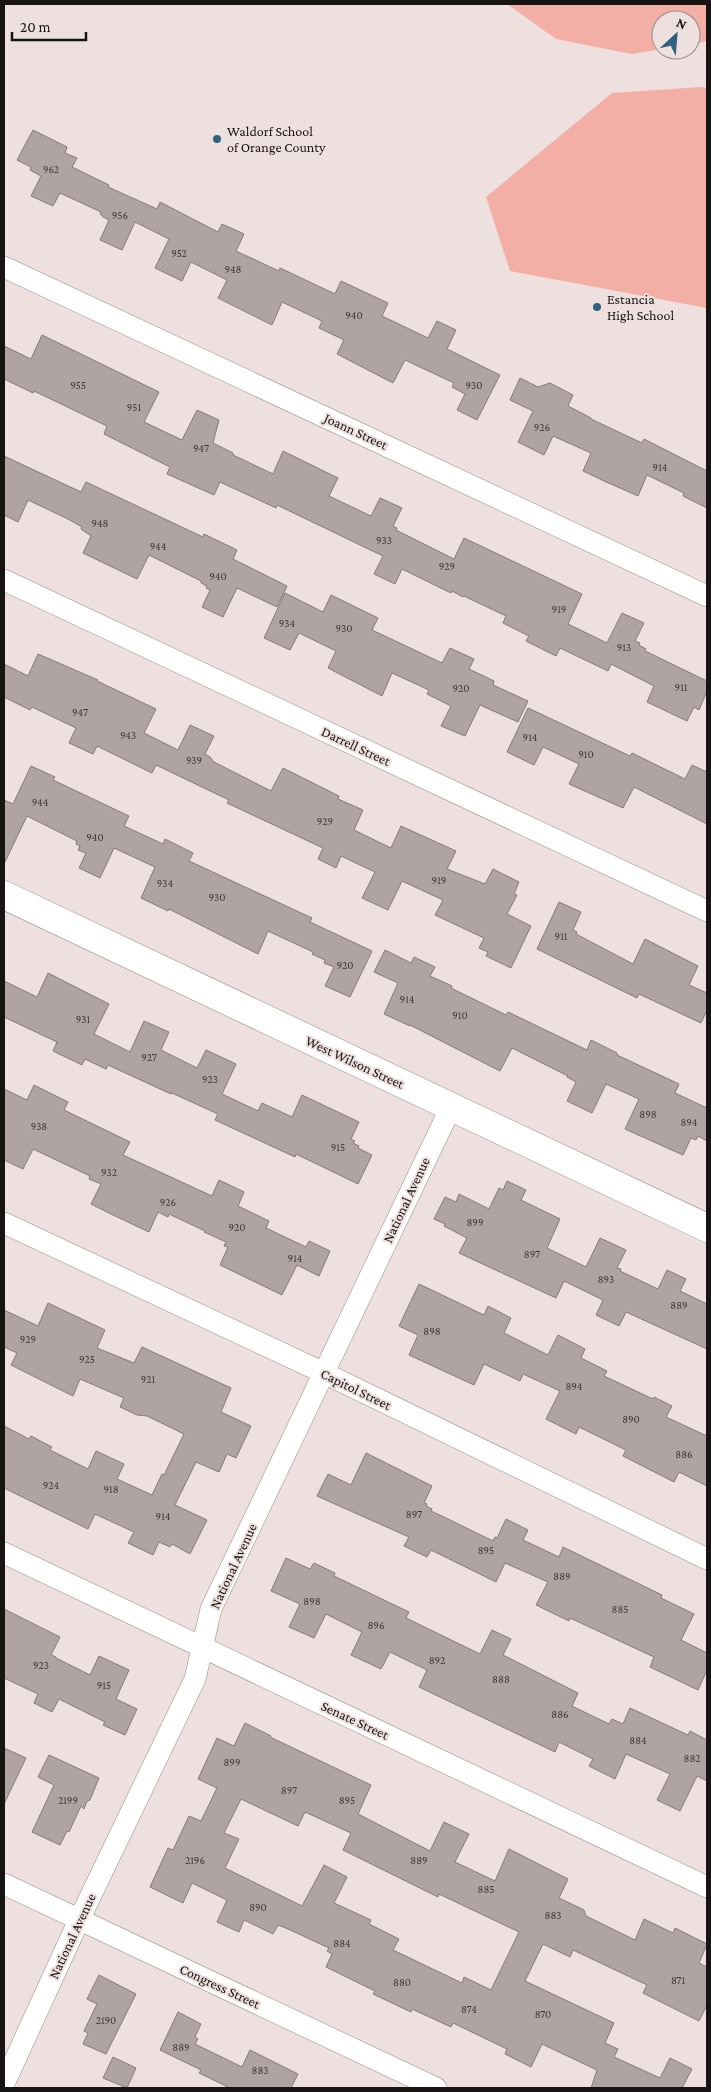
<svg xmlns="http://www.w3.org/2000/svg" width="711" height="2092" font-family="'Crimson Pro',serif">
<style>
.green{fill:#f3aea5}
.building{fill:#b0a4a2;stroke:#867a78;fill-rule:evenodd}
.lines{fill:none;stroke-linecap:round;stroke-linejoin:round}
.minor-casing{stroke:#988c8a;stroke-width:22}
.tertiary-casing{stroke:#988c8a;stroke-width:29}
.minor{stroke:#fff;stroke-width:21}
.tertiary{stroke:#fff;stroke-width:28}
.poi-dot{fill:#30617f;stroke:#ede0de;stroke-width:2}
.labels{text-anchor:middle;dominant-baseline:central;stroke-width:4;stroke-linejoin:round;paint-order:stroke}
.number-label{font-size:11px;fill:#3f3838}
.poi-label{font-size:14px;fill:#191414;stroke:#ede0de;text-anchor:start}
.street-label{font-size:14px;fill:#191414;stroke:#ede0de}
</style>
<rect width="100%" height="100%" fill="#ede0de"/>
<!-- green -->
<path class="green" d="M 507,4 L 707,4 L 707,41 L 691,45 L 691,20 L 661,20 L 661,49 L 632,54 L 556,39 Z
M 701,87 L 707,88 L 707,308 L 510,271 L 486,197 L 612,93 Z"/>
<!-- building -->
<path class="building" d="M 33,130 L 67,147 L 65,153 L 77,158 L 72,167 L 109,185 L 108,187 L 157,209 L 160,202 L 218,232 L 222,224 L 244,234 L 236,251 L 279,271 L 280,268 L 335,294 L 341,281 L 388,303 L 382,316 L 428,338 L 437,321 L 456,330 L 447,349 L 500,375 L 477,420 L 457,410 L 465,394 L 452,387 L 454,383 L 405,360 L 393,383 L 337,354 L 344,340 L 319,328 L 322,321 L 282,302 L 272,325 L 218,298 L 227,280 L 191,262 L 182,281 L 155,268 L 169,239 L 135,222 L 122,250 L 100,240 L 109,220 L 103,217 L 103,216 L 100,214 L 101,212 L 60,193 L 53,206 L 31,196 L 41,176 L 30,170 L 31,167 L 17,160 Z
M 42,335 L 159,392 L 144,422 L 182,440 L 197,410 L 219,420 L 213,443 L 233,453 L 233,455 L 273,474 L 283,451 L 338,478 L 329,496 L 371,516 L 380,498 L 402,508 L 393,526 L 397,528 L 396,530 L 454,559 L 464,538 L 582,594 L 568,624 L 607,643 L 622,613 L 644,623 L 635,641 L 640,643 L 639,645 L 646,649 L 645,651 L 707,681 L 707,691 L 699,710 L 694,707 L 687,721 L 647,702 L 654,686 L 611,664 L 608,671 L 560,648 L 556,656 L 526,641 L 529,636 L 503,623 L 506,616 L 464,596 L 463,597 L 452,591 L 451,593 L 402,569 L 395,584 L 374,574 L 383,556 L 277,505 L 276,508 L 220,482 L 214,495 L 167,474 L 170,467 L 104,434 L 107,426 L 34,391 L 33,393 L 4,379 L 4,346 L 31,359 Z
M 520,378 L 538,387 L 550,383 L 573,395 L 568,406 L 591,418 L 591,419 L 642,443 L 644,439 L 707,471 L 707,508 L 683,496 L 684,493 L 647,475 L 638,496 L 604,481 L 583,471 L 591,453 L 553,436 L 544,455 L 518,442 L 533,411 L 510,400 Z
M 4,456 L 81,492 L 86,482 L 203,537 L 204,534 L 237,550 L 233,559 L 287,586 L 277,607 L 237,588 L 223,617 L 202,607 L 210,590 L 206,588 L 207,586 L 201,583 L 201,581 L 149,555 L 137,579 L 83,553 L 91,536 L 81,529 L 82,527 L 68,519 L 28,500 L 18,522 L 4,515 Z
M 285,593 L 323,612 L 331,595 L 378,618 L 372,630 L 442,663 L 450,648 L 474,659 L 469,669 L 494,681 L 493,685 L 528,701 L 518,722 L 480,705 L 465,736 L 441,726 L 451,706 L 427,694 L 429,690 L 392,673 L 382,696 L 328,668 L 336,651 L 299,633 L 290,650 L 264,638 Z
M 38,654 L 98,680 L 97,681 L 156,709 L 144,733 L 178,750 L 190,725 L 214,736 L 205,754 L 210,757 L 214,762 L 271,791 L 283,768 L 339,796 L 338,799 L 363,810 L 354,830 L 391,848 L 401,826 L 456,851 L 447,869 L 485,884 L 493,869 L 519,882 L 514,894 L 517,895 L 507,914 L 531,926 L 511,968 L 486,956 L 488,952 L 479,948 L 484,938 L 435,915 L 443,900 L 402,881 L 388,910 L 362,898 L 375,872 L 341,856 L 336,868 L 318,859 L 323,848 L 227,803 L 229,800 L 156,765 L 152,773 L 97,746 L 93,754 L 69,743 L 76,728 L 32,707 L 30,710 L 4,697 L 4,664 L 28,676 Z
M 528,708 L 630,756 L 632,753 L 685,779 L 692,765 L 707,772 L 707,824 L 634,787 L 623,808 L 569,784 L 579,764 L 543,747 L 534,765 L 507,752 Z
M 31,766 L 55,777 L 53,780 L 129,816 L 124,826 L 163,844 L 165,839 L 193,853 L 189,861 L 312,918 L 310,922 L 372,951 L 350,997 L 325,986 L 334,967 L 324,963 L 325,960 L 312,954 L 313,952 L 268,931 L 258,954 L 169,909 L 168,911 L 141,898 L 155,867 L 114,848 L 100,878 L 79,868 L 86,853 L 78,850 L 80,846 L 76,844 L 77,841 L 27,816 L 4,864 L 4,800 L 13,804 Z
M 559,902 L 581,912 L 573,930 L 577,932 L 576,934 L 633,964 L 645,939 L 698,966 L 689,985 L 707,993 L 707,1010 L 701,1023 L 639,994 L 637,998 L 537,949 Z
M 385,950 L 411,963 L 414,957 L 435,967 L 430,976 L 452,986 L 451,988 L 506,1015 L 508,1012 L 587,1050 L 591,1040 L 617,1053 L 617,1055 L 679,1084 L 675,1093 L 707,1108 L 707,1141 L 698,1136 L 696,1140 L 691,1138 L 683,1155 L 625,1129 L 639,1099 L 606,1084 L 592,1113 L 567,1101 L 576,1082 L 567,1077 L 568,1076 L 512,1048 L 500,1071 L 410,1025 L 410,1026 L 384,1014 L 398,983 L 374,972 Z
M 48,973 L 109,1004 L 94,1034 L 130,1052 L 144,1021 L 169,1032 L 161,1050 L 197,1068 L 206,1050 L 236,1064 L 222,1094 L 258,1111 L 262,1103 L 292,1117 L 302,1095 L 359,1122 L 351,1139 L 355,1141 L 353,1143 L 359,1146 L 358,1148 L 372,1155 L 358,1184 L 296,1154 L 295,1157 L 215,1120 L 218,1114 L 172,1093 L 171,1094 L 108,1065 L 106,1069 L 85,1059 L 82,1065 L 53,1051 L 57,1042 L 4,1017 L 4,981 L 37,997 Z
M 34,1085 L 68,1102 L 64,1110 L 130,1142 L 123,1155 L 212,1196 L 219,1180 L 244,1192 L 238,1206 L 269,1221 L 266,1228 L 306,1247 L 309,1241 L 330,1251 L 319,1276 L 297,1265 L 282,1295 L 220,1265 L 228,1247 L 224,1246 L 226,1242 L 204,1232 L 205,1231 L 169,1214 L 168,1217 L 158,1212 L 149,1232 L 113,1215 L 91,1204 L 101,1184 L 89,1179 L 90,1176 L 33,1149 L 23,1169 L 4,1160 L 4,1089 L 27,1100 Z
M 507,1181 L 526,1190 L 521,1200 L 560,1219 L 547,1248 L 586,1267 L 600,1238 L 626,1250 L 617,1268 L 621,1269 L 620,1271 L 658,1289 L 667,1270 L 686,1279 L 680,1291 L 707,1304 L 707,1349 L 626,1312 L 619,1326 L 596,1315 L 603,1300 L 564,1281 L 556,1298 L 459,1253 L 467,1238 L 444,1226 L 445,1224 L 434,1219 L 445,1197 L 456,1202 L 459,1194 L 489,1209 L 499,1188 L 503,1190 Z
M 419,1284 L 484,1315 L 488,1306 L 511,1318 L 504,1333 L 548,1355 L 558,1335 L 585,1349 L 581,1358 L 607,1371 L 604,1376 L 653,1399 L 654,1397 L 672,1406 L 666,1417 L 707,1436 L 707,1486 L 679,1472 L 674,1482 L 623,1456 L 626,1450 L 579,1427 L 576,1434 L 546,1419 L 560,1391 L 523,1374 L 520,1381 L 484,1364 L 474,1385 L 409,1355 L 418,1335 L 399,1326 Z
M 48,1303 L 105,1330 L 97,1348 L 134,1363 L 142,1347 L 231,1388 L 221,1412 L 251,1426 L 236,1458 L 227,1454 L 219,1472 L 196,1462 L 175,1505 L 207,1520 L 190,1554 L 172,1544 L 170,1547 L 159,1542 L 153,1555 L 128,1543 L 134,1532 L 95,1514 L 88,1529 L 4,1488 L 4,1426 L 29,1439 L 31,1436 L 52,1447 L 50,1450 L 88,1469 L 96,1451 L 124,1464 L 117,1479 L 152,1495 L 162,1474 L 164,1475 L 184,1434 L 147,1416 L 137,1415 L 120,1407 L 124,1398 L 80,1379 L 73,1396 L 11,1365 L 17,1353 L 4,1347 L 4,1310 L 38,1326 Z
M 366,1453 L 432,1486 L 424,1503 L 427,1504 L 426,1506 L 432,1509 L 431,1511 L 446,1518 L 493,1541 L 495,1537 L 497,1538 L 506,1519 L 528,1530 L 523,1540 L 559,1557 L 563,1547 L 662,1595 L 661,1598 L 694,1614 L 681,1640 L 707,1653 L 707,1670 L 698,1690 L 650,1667 L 654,1657 L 570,1618 L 569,1621 L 536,1605 L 548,1582 L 505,1563 L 496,1582 L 431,1550 L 427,1557 L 404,1546 L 409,1537 L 317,1496 L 328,1474 L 351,1485 Z
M 286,1558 L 310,1569 L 314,1563 L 335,1573 L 334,1576 L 409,1612 L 406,1618 L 480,1654 L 492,1630 L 511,1639 L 503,1655 L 578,1693 L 572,1706 L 609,1724 L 612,1719 L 623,1724 L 630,1708 L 688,1735 L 690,1731 L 707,1740 L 707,1781 L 697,1776 L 680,1811 L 657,1800 L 670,1774 L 626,1754 L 615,1779 L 589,1766 L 593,1759 L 559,1742 L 555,1752 L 419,1687 L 427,1670 L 390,1652 L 381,1669 L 351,1655 L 362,1632 L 326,1614 L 314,1638 L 289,1627 L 300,1604 L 271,1591 Z
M 4,1609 L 60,1637 L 51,1655 L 56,1657 L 56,1658 L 90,1675 L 99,1656 L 129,1670 L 116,1699 L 137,1709 L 125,1735 L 103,1725 L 105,1722 L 59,1699 L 52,1712 L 34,1703 L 38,1694 L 4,1678 Z
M 245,1723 L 271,1736 L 270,1737 L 371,1785 L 358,1814 L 430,1851 L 444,1822 L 469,1834 L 455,1862 L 495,1881 L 509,1849 L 568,1879 L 559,1898 L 584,1910 L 586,1916 L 635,1940 L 644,1919 L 673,1933 L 675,1928 L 707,1944 L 699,1963 L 707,1967 L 707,2005 L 699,2021 L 643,1993 L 647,1985 L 573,1950 L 570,1957 L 543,1944 L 525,1981 L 614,2023 L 605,2043 L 618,2049 L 614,2057 L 660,2078 L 670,2058 L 692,2069 L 682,2088 L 591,2088 L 597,2070 L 542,2044 L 531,2067 L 505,2054 L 507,2049 L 453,2023 L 451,2027 L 412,2009 L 411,2012 L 373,1994 L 375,1991 L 326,1967 L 332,1954 L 327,1951 L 329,1948 L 288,1929 L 278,1925 L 273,1934 L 244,1920 L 239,1932 L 217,1922 L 227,1900 L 192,1883 L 183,1903 L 150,1887 L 168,1848 L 173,1850 L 189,1816 L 201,1821 L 217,1788 L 198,1779 L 217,1738 L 234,1746 ZM 241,1799 L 298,1826 L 305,1812 L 351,1833 L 343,1850 L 438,1897 L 439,1894 L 519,1932 L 491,1990 L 464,1977 L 462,1983 L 393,1950 L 399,1939 L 369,1924 L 371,1920 L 334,1903 L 347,1877 L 324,1865 L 302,1906 L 225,1868 L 239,1839 L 224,1833 Z
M 4,1748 L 26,1758 L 4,1804 Z
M 49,1755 L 99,1778 L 90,1800 L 87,1801 L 84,1809 L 81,1806 L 69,1832 L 67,1831 L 60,1845 L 32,1832 L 54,1785 L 38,1777 Z
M 99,1975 L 136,1994 L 106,2054 L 83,2044 L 88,2033 L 84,2031 L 97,2004 L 87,1999 Z
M 178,2012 L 201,2024 L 195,2037 L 198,2039 L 195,2044 L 242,2067 L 250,2050 L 298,2074 L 291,2088 L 230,2088 L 199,2073 L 201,2070 L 160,2050 Z
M 113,2057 L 136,2068 L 127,2088 L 103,2078 Z"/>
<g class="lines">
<defs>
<path id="minor" d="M 4,267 L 707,596
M 4,580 L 707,911
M 4,1223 L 324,1373 L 707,1559
M 4,1553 L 707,1887
M 4,1884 L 436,2088
M 4,2084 L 79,1920 L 195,1679 L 211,1609 L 451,1107"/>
<path id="tertiary" d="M 4,895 L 707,1228"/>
</defs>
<!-- minor casing -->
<use href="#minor" class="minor-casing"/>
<!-- tertiary casing -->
<use href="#tertiary" class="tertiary-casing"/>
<!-- minor -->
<use href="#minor" class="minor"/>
<!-- tertiary -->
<use href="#tertiary" class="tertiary"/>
</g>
<!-- markers -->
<g class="poi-dot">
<circle cx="217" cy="139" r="5"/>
<circle cx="597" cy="307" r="5"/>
</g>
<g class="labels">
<!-- number labels -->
<g class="number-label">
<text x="51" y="169">962</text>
<text x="120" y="215">956</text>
<text x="179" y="253">952</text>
<text x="233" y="269">948</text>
<text x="354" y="315">940</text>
<text x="78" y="385">955</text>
<text x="474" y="385">930</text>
<text x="134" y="407">951</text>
<text x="542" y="427">926</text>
<text x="201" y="448">947</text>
<text x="660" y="467">914</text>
<text x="100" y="523">948</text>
<text x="384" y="540">933</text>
<text x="158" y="546">944</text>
<text x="447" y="566">929</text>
<text x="218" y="576">940</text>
<text x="559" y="609">919</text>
<text x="287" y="623">934</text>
<text x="344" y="628">930</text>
<text x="624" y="647">913</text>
<text x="681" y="687">911</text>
<text x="461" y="688">920</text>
<text x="80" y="712">947</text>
<text x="128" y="735">943</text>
<text x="530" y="737">914</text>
<text x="586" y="754">910</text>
<text x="194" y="760">939</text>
<text x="40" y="802">944</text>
<text x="325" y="821">929</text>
<text x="95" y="837">940</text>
<text x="439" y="880">919</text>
<text x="165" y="883">934</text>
<text x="217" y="897">930</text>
<text x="561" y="936">911</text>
<text x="345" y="965">920</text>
<text x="407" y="999">914</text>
<text x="460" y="1015">910</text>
<text x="83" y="1019">931</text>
<text x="149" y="1057">927</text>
<text x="210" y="1079">923</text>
<text x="648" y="1114">898</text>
<text x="689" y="1122">894</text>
<text x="39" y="1126">938</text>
<text x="338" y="1147">915</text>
<text x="109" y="1172">932</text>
<text x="168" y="1202">926</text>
<text x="475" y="1222">899</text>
<text x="237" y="1227">920</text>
<text x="532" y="1254">897</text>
<text x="295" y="1258">914</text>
<text x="606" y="1279">893</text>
<text x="679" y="1305">889</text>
<text x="432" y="1331">898</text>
<text x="28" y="1339">929</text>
<text x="87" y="1359">925</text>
<text x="148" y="1379">921</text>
<text x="574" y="1386">894</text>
<text x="631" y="1419">890</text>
<text x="684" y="1454">886</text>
<text x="51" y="1485">924</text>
<text x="111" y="1489">918</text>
<text x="414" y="1514">897</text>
<text x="163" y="1516">914</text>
<text x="486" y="1550">895</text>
<text x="562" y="1576">889</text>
<text x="312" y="1601">898</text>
<text x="620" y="1609">885</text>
<text x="376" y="1625">896</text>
<text x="437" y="1660">892</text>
<text x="41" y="1665">923</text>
<text x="501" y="1679">888</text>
<text x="104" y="1685">915</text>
<text x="560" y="1714">886</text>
<text x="638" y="1740">884</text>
<text x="692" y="1758">882</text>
<text x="232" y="1762">899</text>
<text x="289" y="1790">897</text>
<text x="68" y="1800">2199</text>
<text x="347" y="1800">895</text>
<text x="195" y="1860">2196</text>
<text x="419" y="1860">889</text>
<text x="486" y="1889">885</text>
<text x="258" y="1907">890</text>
<text x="553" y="1915">883</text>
<text x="342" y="1943">884</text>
<text x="678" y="1980">871</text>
<text x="402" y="1982">880</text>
<text x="469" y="2009">874</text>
<text x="543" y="2014">870</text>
<text x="106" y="2020">2190</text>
<text x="181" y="2047">889</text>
<text x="260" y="2070">883</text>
</g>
<!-- poi labels -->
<g class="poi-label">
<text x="227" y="131">Waldorf School<tspan x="227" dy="16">of Orange County</tspan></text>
<text x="607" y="299">Estancia<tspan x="607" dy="16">High School</tspan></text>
</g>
<!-- street labels -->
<g class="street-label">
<text transform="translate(356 431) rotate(25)">Joann Street</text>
<text transform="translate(356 746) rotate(25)">Darrell Street</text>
<text transform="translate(355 1062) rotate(25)">West Wilson Street</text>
<text transform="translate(406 1200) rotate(-65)">National Avenue</text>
<text transform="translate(356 1389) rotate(26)">Capitol Street</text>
<text transform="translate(233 1566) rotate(-65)">National Avenue</text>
<text transform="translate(355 1720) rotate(25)">Senate Street</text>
<text transform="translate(72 1936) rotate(-65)">National Avenue</text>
<text transform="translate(220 1986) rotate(25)">Congress Street</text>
</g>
</g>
<!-- border -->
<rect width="711" height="2092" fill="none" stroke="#191414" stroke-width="10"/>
<!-- north arrow -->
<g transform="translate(676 35) rotate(26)"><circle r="24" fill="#ede0de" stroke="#988e8d"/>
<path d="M0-4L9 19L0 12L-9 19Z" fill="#30617f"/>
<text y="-8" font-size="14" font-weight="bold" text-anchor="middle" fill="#191414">N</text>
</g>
<!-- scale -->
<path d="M12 32v8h74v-8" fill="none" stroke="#191414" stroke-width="2.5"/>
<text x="20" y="32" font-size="15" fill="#191414" stroke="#ede0de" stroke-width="4" paint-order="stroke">20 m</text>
</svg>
